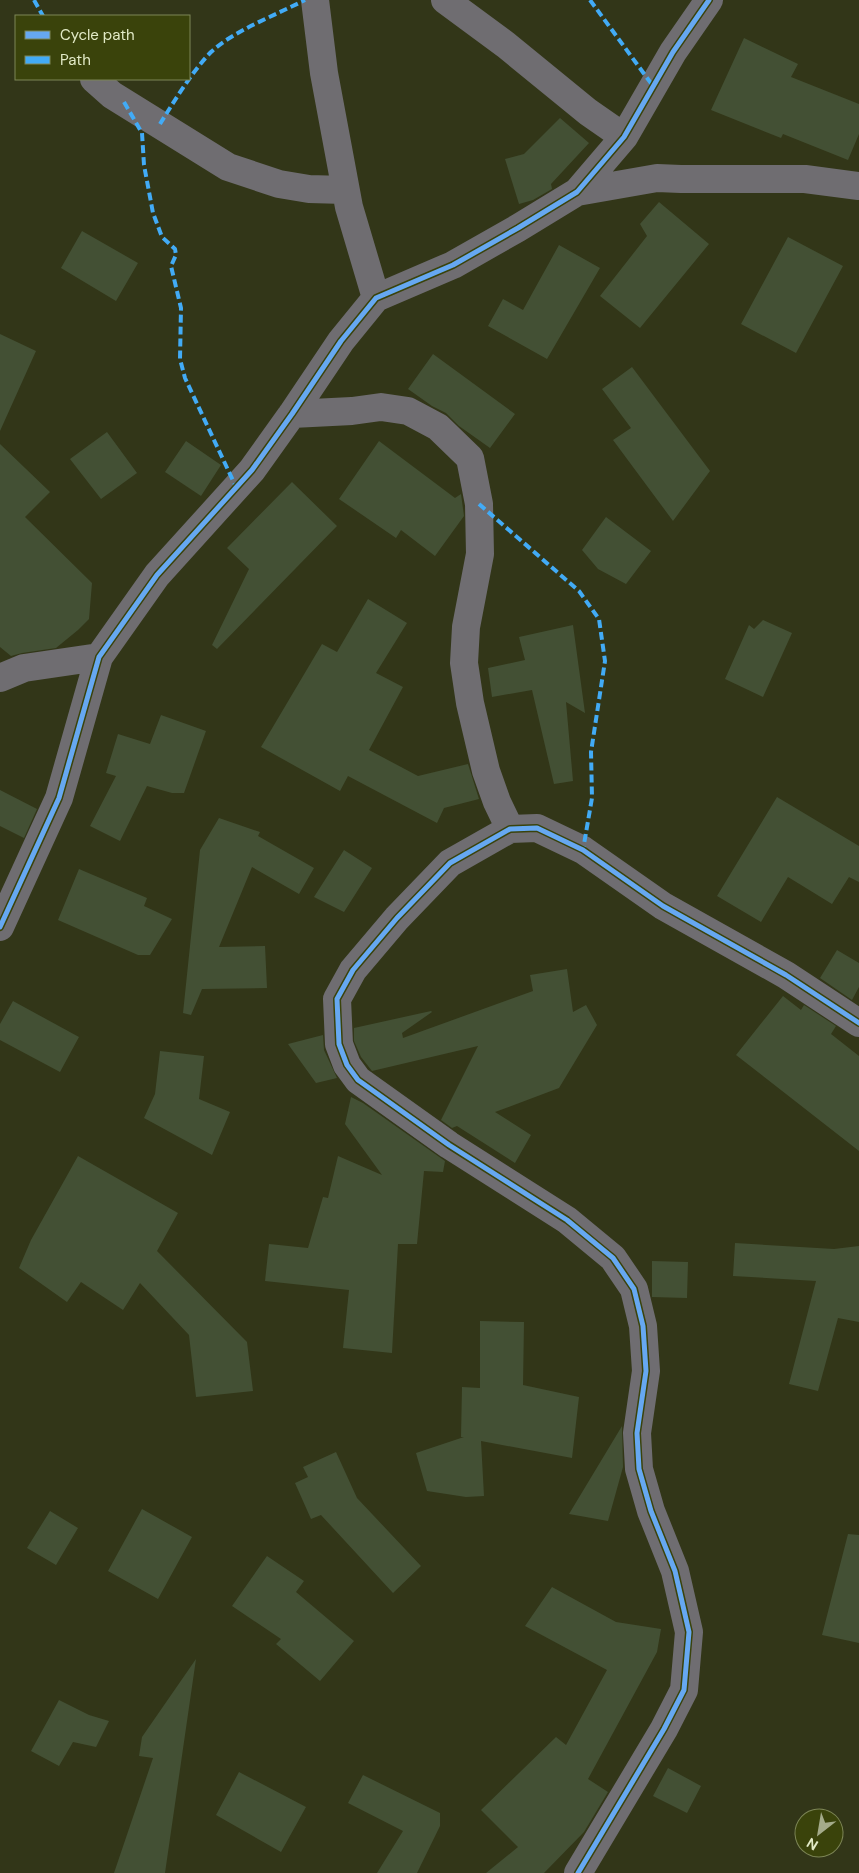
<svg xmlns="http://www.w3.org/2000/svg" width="859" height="1873" font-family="'DM Sans',sans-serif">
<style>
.building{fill:#435034}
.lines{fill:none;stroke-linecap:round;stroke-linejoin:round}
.minor{stroke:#6f6d71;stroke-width:28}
.quiet{stroke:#42abf6;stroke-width:4;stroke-dasharray:8 4;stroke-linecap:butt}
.cycleway-casing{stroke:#3a430b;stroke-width:8}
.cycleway{stroke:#66a8f1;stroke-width:5}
</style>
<rect width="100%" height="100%" fill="#323618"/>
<!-- building -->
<path class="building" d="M 744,38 L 798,64 L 791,77 L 859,104 L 859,134 L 848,160 L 783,134 L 781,138 L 711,110 Z
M 560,118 L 589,143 L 551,184 L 552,189 L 533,200 L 519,204 L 505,159 L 524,154 Z
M 659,202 L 709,244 L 640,328 L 600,296 L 647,236 L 640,224 Z
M 82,231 L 138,263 L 116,301 L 61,268 Z
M 788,237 L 843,266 L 796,353 L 741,324 Z
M 559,245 L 600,268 L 547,359 L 488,326 L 503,299 L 523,310 Z
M 0,334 L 36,351 L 0,431 Z
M 433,354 L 515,414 L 490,448 L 459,426 L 446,413 L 432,406 L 408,389 Z
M 632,367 L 710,471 L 673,521 L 613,440 L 631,428 L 602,389 Z
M 107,432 L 137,473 L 101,499 L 70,459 Z
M 186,441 L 221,465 L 201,496 L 165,472 Z
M 379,441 L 455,498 L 461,494 L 464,516 L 435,556 L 401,530 L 396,538 L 339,499 Z
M 0,444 L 50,492 L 25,517 L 92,583 L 89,619 L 78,630 L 56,648 L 22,653 L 11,656 L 0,647 Z
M 292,482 L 337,526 L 217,649 L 212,645 L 249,569 L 227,548 Z
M 606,517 L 651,551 L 626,584 L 598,569 L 582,550 Z
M 368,599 L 407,623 L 376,673 L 403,687 L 369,750 L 418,776 L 468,764 L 479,799 L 444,808 L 437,823 L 348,776 L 340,791 L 261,747 L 322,644 L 337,652 Z
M 763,620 L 792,633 L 763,697 L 725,679 L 749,625 L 754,629 Z
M 573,625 L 585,713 L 566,702 L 573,781 L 554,784 L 532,690 L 492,697 L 488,668 L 525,660 L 519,637 Z
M 161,715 L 206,731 L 184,793 L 172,793 L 147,786 L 120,841 L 90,826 L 116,776 L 106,773 L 118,734 L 150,744 Z
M 0,790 L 37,809 L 24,838 L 0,826 Z
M 777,797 L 859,846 L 859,882 L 849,877 L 832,904 L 788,877 L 761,922 L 717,896 Z
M 219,818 L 260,832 L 258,836 L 314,868 L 299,894 L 252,867 L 219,947 L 265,946 L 267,988 L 202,989 L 191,1015 L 183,1013 L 200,850 Z
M 344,850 L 372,868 L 344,912 L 314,897 Z
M 79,869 L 147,898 L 144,906 L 172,919 L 150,955 L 138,955 L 58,920 Z
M 837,950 L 859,963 L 859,987 L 852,1000 L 820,978 Z
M 567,969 L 573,1012 L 586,1005 L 597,1025 L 559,1088 L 495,1112 L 531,1135 L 515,1163 L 457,1126 L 452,1128 L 441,1120 L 478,1046 L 372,1071 L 361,1057 L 354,1041 L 354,1028 L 431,1011 L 432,1012 L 402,1033 L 403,1038 L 533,991 L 530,975 Z
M 783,996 L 801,1010 L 804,1005 L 836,1026 L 831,1034 L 859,1056 L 859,1151 L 736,1055 Z
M 13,1001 L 79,1037 L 60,1072 L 0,1040 L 0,1024 Z
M 323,1035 L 324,1050 L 337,1078 L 316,1083 L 288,1044 Z
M 160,1051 L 204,1056 L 199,1099 L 230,1112 L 212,1155 L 144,1118 L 155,1094 Z
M 351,1097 L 363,1103 L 445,1161 L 443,1172 L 424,1171 L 417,1244 L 398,1244 L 392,1353 L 343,1348 L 349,1290 L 265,1281 L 269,1244 L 308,1248 L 323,1197 L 328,1198 L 338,1156 L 382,1175 L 345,1124 Z
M 78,1156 L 178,1213 L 157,1251 L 247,1342 L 253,1391 L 196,1397 L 189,1335 L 140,1283 L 123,1310 L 81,1282 L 67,1302 L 19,1268 L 31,1240 Z
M 735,1243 L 834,1249 L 859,1246 L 859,1322 L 838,1318 L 818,1391 L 789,1384 L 816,1281 L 733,1276 Z
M 652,1261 L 688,1262 L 687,1298 L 652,1297 Z
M 480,1321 L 524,1322 L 523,1385 L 579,1397 L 572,1458 L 481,1441 L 484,1496 L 466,1497 L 427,1491 L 416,1453 L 464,1437 L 461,1437 L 462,1387 L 480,1388 Z
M 622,1426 L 623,1467 L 608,1521 L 569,1514 Z
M 336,1452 L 357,1498 L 421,1566 L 393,1593 L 321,1515 L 311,1519 L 295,1483 L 308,1477 L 303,1467 Z
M 142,1509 L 192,1537 L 158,1599 L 108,1571 Z
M 50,1511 L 78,1528 L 56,1565 L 27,1548 Z
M 848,1534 L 859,1535 L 859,1643 L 822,1635 Z
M 267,1556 L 304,1581 L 296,1592 L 354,1641 L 320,1681 L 276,1644 L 281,1639 L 232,1606 Z
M 552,1587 L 616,1622 L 661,1629 L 657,1652 L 588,1779 L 608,1792 L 584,1832 L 544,1873 L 486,1873 L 518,1847 L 481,1810 L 556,1737 L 566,1745 L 607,1670 L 525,1626 Z
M 196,1659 L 165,1873 L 114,1873 L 153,1758 L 139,1756 L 142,1737 Z
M 59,1700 L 89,1715 L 109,1721 L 96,1747 L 73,1742 L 59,1766 L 31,1751 Z
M 668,1768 L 701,1786 L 687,1813 L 653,1796 Z
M 239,1772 L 306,1807 L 281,1852 L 216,1815 Z
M 363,1775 L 440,1813 L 440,1826 L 417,1873 L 377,1873 L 403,1831 L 348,1803 Z"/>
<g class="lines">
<!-- minor -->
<path class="minor" d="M 315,0 L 324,73 L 349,207 L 376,298
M 445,0 L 506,45 L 588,112 L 624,137
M 94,79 L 112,95 L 228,167 L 279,184 L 309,189 L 345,190
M 577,192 L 657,178 L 681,179 L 805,179 L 859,186
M 292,414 L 352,411 L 381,407 L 408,411 L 438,427 L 470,458 L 479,504 L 480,554 L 466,627 L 464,663 L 470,703 L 486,771 L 497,802 L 510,829
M 0,678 L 24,668 L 99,657
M 0,927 L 59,798 L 99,657 L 157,575 L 252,470 L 292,414 L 341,341 L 376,298 L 453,265 L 518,228 L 577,192 L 624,137 L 673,52 L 709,0
M 578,1873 L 664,1729 L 684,1690 L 689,1632 L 675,1571 L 651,1511 L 639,1469 L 637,1433 L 646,1371 L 643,1326 L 634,1289 L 613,1258 L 567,1220 L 449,1145 L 358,1080 L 347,1065 L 339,1044 L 337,999 L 353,970 L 397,918 L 450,863 L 510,829 L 537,828 L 583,850 L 663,906 L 786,975 L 859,1023"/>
<!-- quiet -->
<path class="quiet" d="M 34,0 L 43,16
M 590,0 L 653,86
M 124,102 L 142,133 L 144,165 L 153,213 L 162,237 L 175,249 L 176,255 L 171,266 L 181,308 L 180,359 L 185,378 L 236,487
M 160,124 C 175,100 191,73 211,52 C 233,31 278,14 305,0
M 479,504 L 579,591 L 599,619 L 605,661 L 591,752 L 592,798 L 583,850"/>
<defs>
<path id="cycleway" d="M 0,927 L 59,798 L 99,657 L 157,575 L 252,470 L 292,414 L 341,341 L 376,298 L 453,265 L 518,228 L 577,192 L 624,137 L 673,52 L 709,0
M 578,1873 L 664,1729 L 684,1690 L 689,1632 L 675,1571 L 651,1511 L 639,1469 L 637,1433 L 646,1371 L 643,1326 L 634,1289 L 613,1258 L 567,1220 L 449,1145 L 358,1080 L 347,1065 L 339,1044 L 337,999 L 353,970 L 397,918 L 450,863 L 510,829 L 537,828 L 583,850 L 663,906 L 786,975 L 859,1023"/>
</defs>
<!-- cycleway casing -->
<use href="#cycleway" class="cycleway-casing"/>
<!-- cycleway -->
<use href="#cycleway" class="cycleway"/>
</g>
<!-- legend -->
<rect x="15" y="15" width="175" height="65" fill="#3a430b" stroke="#7d8656"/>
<rect x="25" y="31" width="25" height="8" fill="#66a8f1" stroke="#7d8656"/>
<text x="60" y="40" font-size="15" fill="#e2eac7">Cycle path</text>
<rect x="25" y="56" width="25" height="8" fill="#42abf6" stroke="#7d8656"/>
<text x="60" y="65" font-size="15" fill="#e2eac7">Path</text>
<!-- north arrow -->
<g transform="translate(819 1833) rotate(211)"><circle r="24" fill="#3a430b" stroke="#7d8656"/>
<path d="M0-4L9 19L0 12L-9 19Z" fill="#a4ab8a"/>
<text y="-8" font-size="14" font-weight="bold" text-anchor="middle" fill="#e2eac7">N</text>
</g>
</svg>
